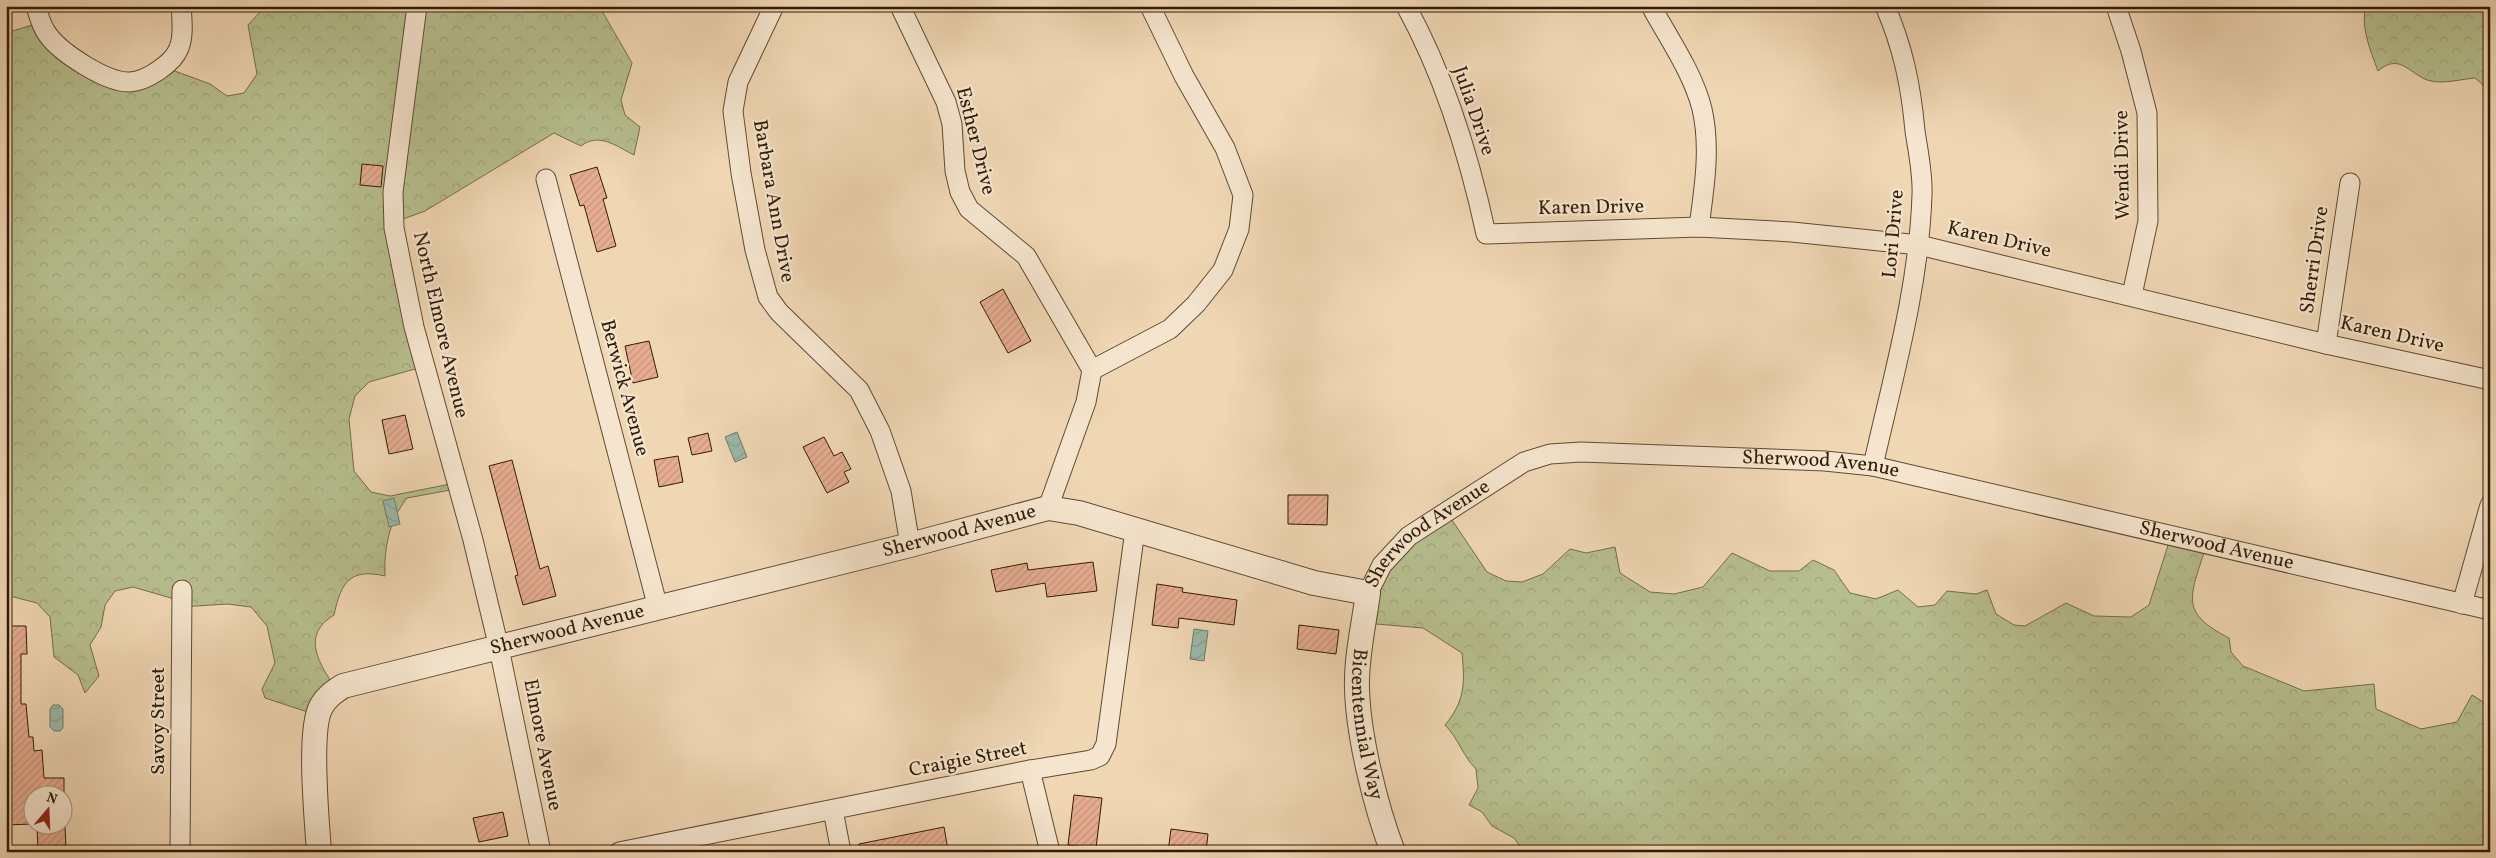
<svg xmlns="http://www.w3.org/2000/svg" width="2496" height="858" font-family="Vollkorn,serif">
<style>
.forest{fill:url(#forest-crowns);stroke:#746d4a}
.water{fill:url(#water-waves);stroke:#707a69}
.building{fill:url(#building-hatch);stroke:#301b05}
.lines{fill:none;stroke-linecap:round;stroke-linejoin:round}
.minor-casing{stroke:#604a31;stroke-width:21}
.tertiary-casing{stroke:#604a31;stroke-width:26}
.minor{stroke:#f5e5ce;stroke-width:19}
.tertiary{stroke:#f5e5ce;stroke-width:24}
.labels{text-anchor:middle;dominant-baseline:central;stroke-width:4.5;stroke-linejoin:round;paint-order:stroke}
.street-label{font-size:20px;fill:#301b05;stroke:#f5e5ce}
</style>
<defs>
<pattern id="forest-crowns" width="20" height="18" patternUnits="userSpaceOnUse" patternTransform="scale(1.25)"><rect width="20" height="18" fill="#b7bf8f"/><path d="M2 6a3 3 0 1 1 6 0M12 15a3 3 0 1 1 6 0" fill="none" stroke="#9ea47a"/></pattern>
<pattern id="water-waves" width="16" height="10" patternUnits="userSpaceOnUse" patternTransform="scale(1.25)"><rect width="16" height="10" fill="#9abaac"/><path d="M0 5q4-4 8 0t8 0" fill="none" stroke="#859f92"/></pattern>
<pattern id="building-hatch" width="6" height="6" patternUnits="userSpaceOnUse" patternTransform="scale(1.25)"><rect width="6" height="6" fill="#e7ad92"/><path d="M-1 1l2-2M0 6l6-6M5 7l2-2" fill="none" stroke="#c6947c"/></pattern>
</defs>
<rect width="100%" height="100%" fill="#f0d7b4"/>
<filter id="stains"><feTurbulence type="fractalNoise" baseFrequency=".004" numOctaves="4"/><feColorMatrix values="0 0 0 0 .2 0 0 0 0 .09 0 0 0 0 .02 0 0 0 .5 -.17"/></filter>
<radialGradient id="worn" r=".72"><stop offset=".6" stop-color="#630" stop-opacity="0"/><stop offset="1" stop-color="#630" stop-opacity=".3"/></radialGradient>
<!-- forest -->
<path class="forest" d="M 262,6 L 581,6 L 602,11 L 632,63 L 621,100 L 625,115 L 640,127 L 634,155 C 616,146 599,132 581,146 L 554,133 L 425,211 L 395,222 L 422,367 L 369,382 L 355,396 L 349,419 L 354,471 L 371,492 L 390,496 L 455,483 L 456,489 L 407,498 C 389,521 384,548 385,576 C 350,568 341,582 334,615 C 298,637 322,667 339,694 L 317,715 L 265,698 L 262,689 L 275,663 L 267,626 L 251,607 L 228,604 L 180,607 L 171,598 L 133,587 L 115,591 L 105,605 L 101,627 L 90,645 L 99,676 L 85,693 L 78,675 L 54,657 L 50,617 L 37,603 L 6,595 L 6,33 L 42,22 L 63,48 L 117,77 L 164,67 L 210,84 L 227,96 L 244,93 L 257,74 L 248,25 L 262,10 Z
M 2366,6 L 2490,6 L 2490,91 L 2475,78 C 2462,79 2444,84 2431,81 C 2411,77 2401,51 2378,71 C 2371,52 2360,26 2366,6 Z
M 1452,520 L 1487,572 L 1506,581 L 1522,582 L 1543,574 L 1570,549 L 1586,553 L 1615,547 L 1620,573 L 1650,592 L 1674,594 L 1703,587 L 1732,553 L 1770,571 L 1799,571 L 1813,560 L 1834,570 L 1850,593 L 1876,599 L 1898,590 L 1918,607 L 1935,605 L 1947,591 L 1976,594 L 1987,590 L 1996,614 L 2014,625 L 2025,626 L 2066,603 L 2094,616 L 2131,617 L 2149,605 L 2169,542 L 2205,549 C 2191,596 2178,612 2229,638 L 2231,652 L 2243,666 L 2304,691 L 2374,684 L 2376,709 L 2421,729 L 2457,722 L 2472,695 L 2490,706 L 2490,852 L 1524,852 L 1514,838 L 1492,826 L 1482,812 L 1469,805 L 1478,788 L 1476,769 C 1462,755 1459,739 1445,725 C 1465,701 1465,683 1462,653 L 1423,628 L 1365,623 L 1380,572 L 1420,538 Z"/>
<!-- water -->
<path class="water" d="M 737,432 L 747,457 L 735,462 L 725,437 Z
M 394,498 L 400,524 L 389,527 L 383,501 Z
M 1194,629 L 1208,631 L 1204,661 L 1190,659 Z
M 53,705 L 59,705 L 63,709 L 63,728 L 60,731 L 54,731 L 50,727 L 50,709 Z"/>
<!-- building -->
<path class="building" d="M 362,164 L 383,166 L 381,187 L 360,185 Z
M 597,167 L 607,198 L 603,199 L 616,246 L 597,252 L 584,205 L 580,206 L 570,175 Z
M 1003,289 L 1031,341 L 1008,353 L 980,302 Z
M 649,341 L 658,377 L 633,383 L 625,346 Z
M 405,415 L 413,449 L 389,454 L 382,420 Z
M 708,433 L 712,451 L 692,455 L 688,438 Z
M 824,437 L 834,456 L 842,452 L 851,469 L 844,472 L 849,482 L 827,493 L 803,447 Z
M 678,456 L 683,482 L 659,487 L 654,460 Z
M 512,460 L 540,569 L 548,566 L 556,596 L 523,605 L 515,576 L 518,575 L 489,466 Z
M 1288,495 L 1328,495 L 1327,525 L 1288,524 Z
M 1093,562 L 1097,591 L 1047,597 L 1045,583 L 996,592 L 991,570 L 1027,563 L 1028,570 Z
M 1157,584 L 1183,588 L 1182,592 L 1237,600 L 1234,625 L 1179,618 L 1178,628 L 1152,625 Z
M 1299,625 L 1339,630 L 1336,654 L 1297,649 Z
M 8,626 L 26,626 L 27,654 L 21,654 L 21,704 L 26,704 L 29,737 L 33,737 L 34,751 L 42,750 L 44,778 L 64,778 L 64,796 L 32,796 L 32,824 L 6,825 Z
M 1074,795 L 1102,798 L 1096,848 L 1068,845 Z
M 503,812 L 508,836 L 479,842 L 473,818 Z
M 37,826 L 65,826 L 66,849 L 38,850 Z
M 944,827 L 948,850 L 859,852 L 859,844 Z
M 1171,829 L 1208,834 L 1206,852 L 1168,852 Z"/>
<g class="lines">
<defs>
<g id="minor">
<path d="M 36,6 C 39,16 41,26 48,35 C 61,53 107,83 130,82 C 146,81 173,64 179,48 C 184,36 182,19 181,6"/>
<path d="M 417,6 L 393,192 L 394,228 L 414,327 L 473,540 L 499,648 L 541,852"/>
<path d="M 774,6 L 738,82 L 733,111 L 741,173 L 755,250 L 768,297 L 779,312 L 859,390 L 880,431 L 901,491 L 910,545"/>
<path d="M 900,6 L 946,102 L 952,124 L 955,171 L 960,192 L 969,209 L 1026,256 L 1092,370"/>
<path d="M 1406,6 C 1445,77 1469,155 1486,234 L 1699,227 L 1792,232 L 1919,245 L 2326,344 L 2490,380"/>
<path d="M 1651,6 C 1669,39 1693,73 1702,109 C 1711,148 1704,189 1699,227"/>
<path d="M 2116,6 L 2131,51 L 2147,113 L 2148,221 L 2132,295"/>
<path d="M 546,179 L 658,608"/>
<path d="M 2326,344 L 2350,183"/>
<path d="M 1092,370 L 1170,329 L 1196,304 L 1223,270 L 1239,229 L 1243,195 L 1225,148 L 1184,76 L 1150,6"/>
<path d="M 1873,466 C 1893,377 1919,287 1922,195 C 1923,174 1918,151 1915,131 C 1911,86 1903,47 1885,6"/>
<path d="M 1048,508 L 1086,402 L 1092,370"/>
<path id="s1" d="M 1368,593 L 1382,565 L 1409,536 L 1524,462 L 1550,454 L 1581,452 L 1825,461 L 1873,466 L 2490,610"/>
<path d="M 2462,604 L 2490,505"/>
<path d="M 1030,770 L 1050,852"/>
<path d="M 833,810 L 841,852"/>
<path d="M 180,852 L 182,590"/>
<path d="M 619,852 L 1030,770 L 1091,760 L 1100,756 L 1106,744 L 1135,530"/>
</g>
<g id="tertiary">
<path id="s2" d="M 319,852 C 317,822 308,730 321,707 C 326,697 334,692 343,686 L 910,545 L 1048,508 L 1079,513 L 1314,583 L 1368,593 C 1364,624 1356,657 1357,688 C 1358,736 1376,808 1393,852"/>
</g>
</defs>
<!-- minor casing -->
<use href="#minor" class="minor-casing"/>
<!-- tertiary casing -->
<use href="#tertiary" class="tertiary-casing"/>
<!-- minor -->
<use href="#minor" class="minor"/>
<!-- tertiary -->
<use href="#tertiary" class="tertiary"/>
</g>
<g class="labels">
<!-- street labels -->
<g class="street-label">
<text transform="translate(1473 111) rotate(71)">Julia Drive</text>
<text transform="translate(975 141) rotate(76)">Esther Drive</text>
<text transform="translate(2123 165) rotate(-91)">Wendi Drive</text>
<text transform="translate(773 201) rotate(80)">Barbara Ann Drive</text>
<text transform="translate(1591 208) rotate(-1)">Karen Drive</text>
<text transform="translate(1894 234) rotate(-85)">Lori Drive</text>
<text transform="translate(1999 240) rotate(13)">Karen Drive</text>
<text transform="translate(2315 260) rotate(-82)">Sherri Drive</text>
<text transform="translate(440 325) rotate(77)">North Elmore Avenue</text>
<text transform="translate(2392 335) rotate(13)">Karen Drive</text>
<text transform="translate(624 388) rotate(75)">Berwick Avenue</text>
<text stroke="none"><textPath href="#s1" startOffset="506">Sherwood Avenue</textPath></text>
<text stroke="none"><textPath href="#s2" startOffset="812">Sherwood Avenue</textPath></text>
<text stroke="none"><textPath href="#s1" startOffset="86">Sherwood Avenue</textPath></text>
<text stroke="none"><textPath href="#s1" startOffset="911">Sherwood Avenue</textPath></text>
<text stroke="none"><textPath href="#s2" startOffset="408">Sherwood Avenue</textPath></text>
<text transform="translate(159 721) rotate(-90)">Savoy Street</text>
<text stroke="none"><textPath href="#s2" startOffset="1368">Bicentennial Way</textPath></text>
<text transform="translate(542 745) rotate(79)">Elmore Avenue</text>
<text transform="translate(968 760) rotate(-11)">Craigie Street</text>
</g>
</g>
<!-- margin -->
<rect width="2496" height="858" fill="none" stroke="#f0d7b4" stroke-width="25"/>
<rect x="8" y="8" width="2481" height="843" fill="none" stroke="#301b05" stroke-width="2.5"/>
<rect x="12" y="12" width="2471" height="833" fill="none" stroke="#301b05"/>
<!-- north arrow -->
<g transform="translate(48 810) rotate(19)"><circle r="24" fill="#f5e5ce" stroke="#a6947e"/>
<path d="M0-4L9 19L0 12L-9 19Z" fill="#8f2418"/>
<text y="-8" font-size="14" font-weight="bold" text-anchor="middle" fill="#301b05">N</text>
</g>
<rect width="100%" height="100%" filter="url(#stains)"/>
<rect width="100%" height="100%" fill="url(#worn)"/>
</svg>
